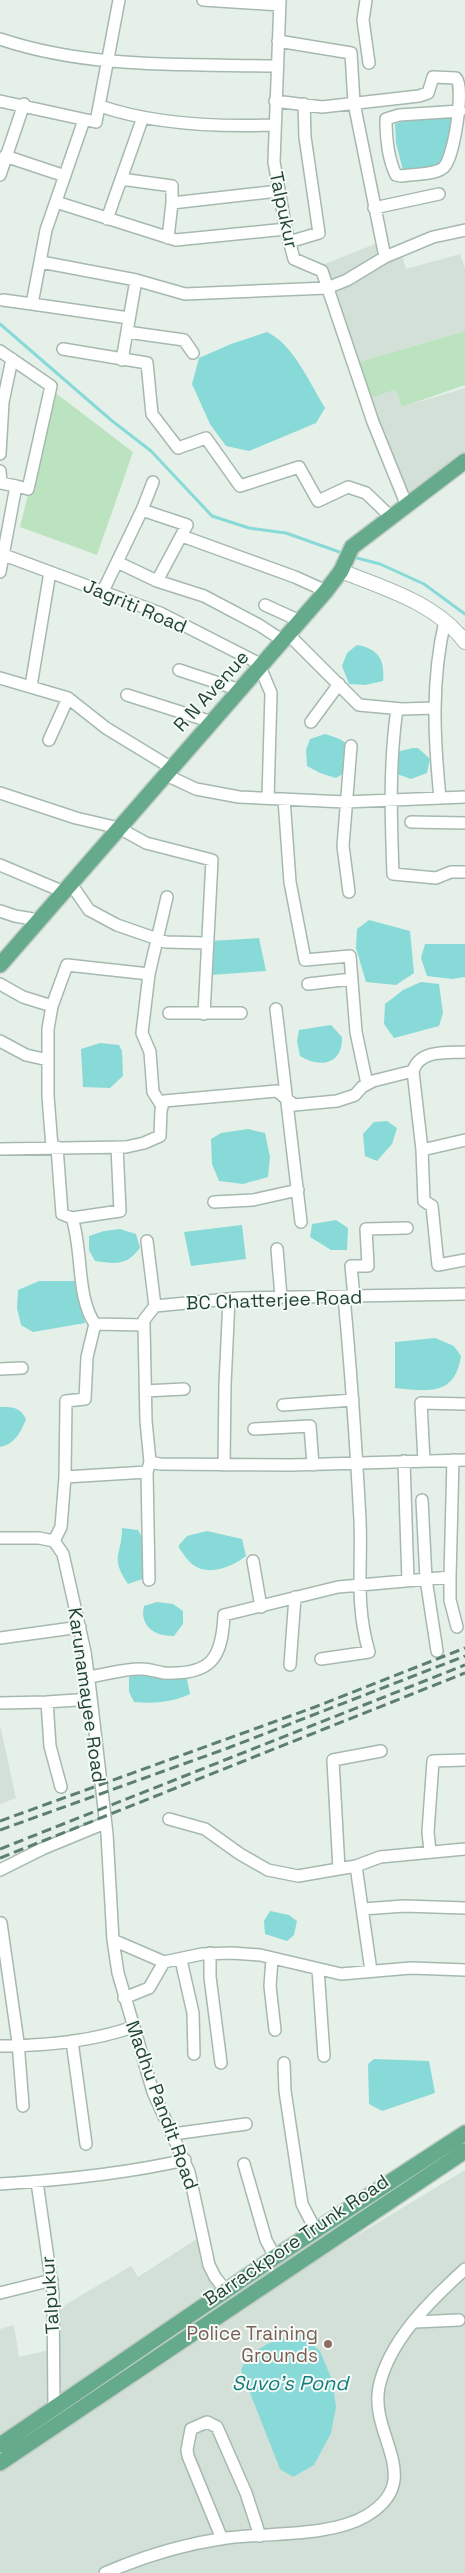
<svg xmlns="http://www.w3.org/2000/svg" width="465" height="2573" font-family="'Space Grotesk',sans-serif">
<style>
.built{fill:#d3e0d7}
.green{fill:#bbe3bf}
.water{fill:#87dad8}
.lines{fill:none;stroke-linecap:round;stroke-linejoin:round}
.stream{stroke:#87dad8;stroke-width:3}
.minor-casing{stroke:#a6b9af;stroke-width:14}
.tertiary-casing{stroke:#a6b9af;stroke-width:16}
.primary-casing{stroke:#c1cbc6;stroke-width:18}
.minor{stroke:#fff;stroke-width:11}
.tertiary{stroke:#fff;stroke-width:14}
.primary{stroke:#64aa8b;stroke-width:15}
.rail{stroke:#5c7f6f;stroke-width:3;stroke-dasharray:10 5;stroke-linecap:butt}
.education-dot{fill:#8d6e63;stroke:#f6fbf8;stroke-width:2}
.labels{text-anchor:middle;dominant-baseline:central;stroke-width:4;stroke-linejoin:round;paint-order:stroke}
.street-label{font-size:19px;fill:#214434;stroke:#f6fbf8}
.education-label{font-size:19px;fill:#785e54;stroke:#f6fbf8;text-anchor:end}
.water-label{font-size:20px;font-style:italic;fill:#127d7b;stroke:#f6fbf8}
</style>
<rect width="100%" height="100%" fill="#e5f0e9"/>
<!-- built -->
<path class="built" d="M 380,242 L 384,260 L 402,255 L 406,269 L 460,254 L 465,268 L 465,331 L 356,363 L 397,389 L 402,407 L 465,388 L 465,451 L 409,497 L 389,456 L 322,265 Z
M 0,1725 L 16,1798 L 0,1804 Z
M 465,2170 L 465,2573 L 0,2573 L 0,2473 L 298,2271 Z
M 198,2238 L 206,2269 L 226,2300 L 0,2455 L 0,2329 L 14,2325 L 19,2357 L 54,2349 L 53,2312 L 131,2266 L 138,2277 Z"/>
<!-- green -->
<path class="green" d="M 465,331 L 465,385 L 402,407 L 396,389 L 369,399 L 356,363 Z
M 53,391 L 133,452 L 97,555 L 20,527 Z"/>
<!-- water -->
<path class="water" d="M 448,114 L 457,122 L 442,172 L 405,178 L 396,143 L 395,124 L 412,118 Z
M 267,332 C 294,345 309,382 325,408 L 316,423 L 249,451 L 226,446 L 210,424 L 192,384 L 199,358 L 231,344 Z
M 357,645 C 379,649 385,660 383,681 L 365,685 L 349,684 L 342,666 L 347,653 Z
M 325,734 C 351,742 349,743 349,770 L 336,778 L 320,773 L 307,766 L 306,750 L 310,739 Z
M 413,748 L 418,748 L 430,759 L 427,773 L 411,779 L 397,774 L 394,758 L 400,751 Z
M 369,920 L 410,931 L 414,973 L 396,985 L 366,982 L 356,948 L 357,929 Z
M 259,938 L 266,971 L 210,975 L 210,941 Z
M 425,944 L 465,944 L 465,977 L 452,979 L 427,976 L 421,958 Z
M 421,982 L 439,984 L 443,1013 L 439,1026 L 394,1038 L 384,1024 L 385,1004 L 403,990 Z
M 331,1025 L 342,1037 C 343,1065 319,1068 300,1056 L 297,1041 L 299,1030 Z
M 100,1043 L 119,1045 L 122,1051 L 123,1076 L 110,1088 L 83,1087 L 81,1049 Z
M 387,1121 L 397,1128 L 392,1144 L 377,1161 L 365,1156 L 363,1134 L 374,1122 Z
M 248,1129 L 265,1133 L 270,1157 L 268,1177 L 243,1184 L 219,1181 L 212,1164 L 211,1139 L 221,1133 Z
M 336,1220 L 348,1228 L 347,1250 L 331,1250 L 310,1237 L 312,1224 Z
M 242,1225 L 246,1259 L 191,1266 L 184,1232 Z
M 120,1229 L 136,1234 L 140,1248 C 126,1266 116,1264 95,1261 L 89,1250 L 89,1236 L 104,1231 Z
M 39,1281 L 76,1281 L 85,1323 L 33,1332 L 21,1325 L 17,1308 L 18,1290 Z
M 435,1338 L 454,1346 L 461,1356 C 455,1397 427,1391 395,1388 L 395,1342 Z
M 0,1407 C 13,1407 20,1407 26,1419 C 21,1432 15,1444 0,1447 Z
M 122,1528 L 138,1530 L 147,1546 L 145,1578 L 128,1584 C 109,1556 122,1557 122,1528 Z
M 207,1531 L 242,1539 L 246,1556 C 232,1567 208,1577 192,1564 C 187,1560 183,1553 179,1548 L 179,1545 L 187,1536 Z
M 157,1602 L 173,1604 L 183,1611 L 183,1624 L 174,1636 C 155,1637 139,1626 144,1606 Z
M 139,1673 L 187,1679 L 190,1694 C 173,1702 153,1704 134,1702 L 129,1692 L 129,1677 Z
M 270,1911 L 289,1915 L 297,1921 L 294,1935 L 287,1941 L 265,1934 L 264,1921 Z
M 374,2059 L 429,2061 L 435,2093 L 382,2111 L 369,2104 L 368,2064 Z
M 299,2334 L 320,2351 L 332,2380 L 336,2407 L 331,2433 L 314,2465 L 293,2477 L 280,2469 L 241,2370 C 249,2348 278,2338 299,2334 Z"/>
<g class="lines">
<!-- stream -->
<path class="stream" d="M 0,324 L 111,420 L 151,451 L 212,516 L 249,528 L 286,533 L 345,554
M 353,557 L 380,564 L 424,584 L 465,614"/>
<defs>
<path id="minor" d="M 203,0 L 280,5
M 280,0 L 274,162 L 286,229 L 294,259 L 322,271 L 373,422 L 407,506
M 366,0 L 363,20 L 369,63
M 0,39 C 89,69 184,64 277,66
M 0,101 L 96,122 L 119,0
M 275,101 L 322,107 L 419,96 L 428,93 L 433,77 L 456,78 C 465,86 454,160 443,168 C 434,175 412,174 401,176 L 396,175 C 388,159 386,137 386,119 L 399,115 L 460,111
M 100,106 C 152,124 219,127 274,125
M 5,156 L 65,176
M 0,175 L 24,104
M 121,179 L 172,186 L 172,203 L 168,238
M 56,202 L 176,240 L 286,229
M 172,203 L 279,191
M 374,208 L 439,194
M 107,219 L 143,117
M 289,242 L 319,233 L 305,137 L 304,104
M 385,257 L 433,237 L 465,230
M 41,262 L 136,280 L 185,294 L 327,288 L 347,280 L 385,257 L 354,103 L 351,53 L 278,41
M 3,300 L 32,304 L 46,230 L 84,120
M 32,304 L 129,318
M 127,332 L 184,340 L 193,353
M 63,349 L 147,363 L 152,414 L 178,448 L 206,438 L 240,486 L 299,467 L 318,501 L 348,487 L 366,493 L 392,518
M 0,351 L 51,386 L 28,489 L 16,486 L 0,572
M 122,360 L 136,280
M 0,454 L 3,402 L 12,359
M 0,471 L 1,483 L 16,486
M 142,510 L 187,525 L 157,581
M 182,536 L 295,577 L 326,591
M 4,555 L 160,613 L 262,665
M 117,562 L 157,581 L 204,596 L 259,625 L 282,640
M 103,591 L 142,510 L 153,482
M 265,605 L 300,621
M 288,634 L 359,705 L 402,709 L 435,708
M 260,667 L 271,693 L 268,798
M 179,670 L 240,690
M 0,678 L 68,698 L 106,728 L 170,767
M 31,686 L 50,572
M 127,695 L 212,722
M 397,709 C 389,764 391,818 393,874 L 436,878 L 451,872 L 465,872
M 311,722 L 339,684
M 49,740 L 68,698
M 164,774 L 196,789 L 239,797 L 345,802 L 465,797
M 0,793 L 76,818 L 119,828 L 146,843 L 212,860 L 204,1014
M 440,798 C 434,738 431,680 445,621
M 284,799 L 290,882 L 305,960 L 350,956 L 356,1032 L 367,1084
M 411,822 L 465,823
M 0,865 L 64,892
M 71,884 L 89,910 L 117,925 L 166,942 L 206,943
M 349,892 L 343,846 L 351,746
M 0,911 L 15,916 L 39,920
M 0,984 L 23,997 L 52,1006
M 308,984 L 352,979
M 276,1009 L 301,1222
M 169,1013 L 241,1013
M 0,1041 L 26,1055 L 48,1060
M 413,1071 L 422,1150 L 424,1201 L 432,1206 L 438,1265 L 465,1260
M 162,1106 L 153,1092 L 150,1052 L 142,1033 L 149,974 L 167,897
M 52,1147 L 48,1096 L 48,1029 L 52,1006 L 67,965 L 149,974
M 57,1147 L 62,1214 L 72,1218 C 83,1250 76,1297 95,1324 L 87,1357 L 85,1399 L 66,1401 L 65,1477
M 0,1149 L 126,1147 L 144,1143 L 160,1136 L 161,1110 L 164,1101 L 277,1091 L 294,1105 L 337,1101 L 355,1095 L 362,1087 L 373,1081 L 413,1071 C 420,1049 447,1053 465,1052
M 422,1150 L 465,1140
M 214,1202 L 253,1200 L 298,1190
M 72,1218 L 120,1211 L 117,1147
M 147,1241 L 155,1306
M 277,1249 L 281,1297
M 354,1297 L 351,1266 L 368,1266 L 366,1229 L 407,1228
M 95,1324 L 144,1325 L 144,1320 L 155,1306 L 239,1298 L 465,1294
M 0,1369 L 22,1368
M 145,1391 L 184,1389
M 283,1405 L 353,1400
M 254,1429 L 310,1426 L 313,1465
M 404,1461 L 408,1581
M 424,1461 L 421,1403 L 465,1404
M 150,1462 L 160,1464 L 291,1465 L 465,1460
M 224,1465 L 225,1385 L 229,1299
M 147,1472 L 149,1580
M 422,1500 L 426,1579 L 437,1651
M 0,1538 L 39,1538 L 54,1541
M 54,1541 L 63,1554 L 85,1652 L 90,1689 L 107,1834 L 113,1940 L 118,1973 L 153,2092 L 189,2172 L 209,2265 L 215,2277 L 227,2292
M 54,1541 L 61,1527 L 65,1477 L 147,1472 L 150,1462 L 146,1421 L 144,1325
M 253,1561 L 261,1607
M 450,1577 L 450,1600 L 457,1627
M 0,1638 L 80,1627
M 321,1659 L 369,1652 C 355,1604 362,1568 360,1520 C 356,1446 351,1371 344,1297
M 290,1665 L 295,1597
M 88,1677 C 105,1675 125,1668 142,1669 C 149,1669 157,1672 164,1673 C 211,1675 222,1659 224,1615 L 338,1587 L 450,1577 L 453,1460
M 0,1703 L 47,1702
M 61,1787 L 50,1746 L 47,1702 L 91,1699
M 169,1819 L 205,1829 L 240,1854 L 268,1870 L 298,1876 L 356,1866 L 371,1971
M 430,1851 L 428,1832 L 433,1761 L 465,1760
M 356,1866 L 380,1857 L 465,1849
M 339,1869 L 333,1760 L 381,1751
M 0,1870 L 42,1849 L 105,1823
M 363,1909 L 404,1906 L 465,1908
M 1,1923 L 18,2042 L 23,2106
M 113,1940 L 164,1962 L 202,1954 L 232,1953 L 260,1955 L 341,1974 L 411,1968 L 465,1970
M 210,1953 L 210,1977 L 221,2063
M 272,1959 L 270,1986 L 275,2030
M 181,1960 L 193,2013 L 194,2054
M 318,1969 L 324,2056
M 124,1998 L 149,1988 L 164,1962
M 72,2041 L 86,2144
M 0,2046 C 45,2046 90,2042 133,2027
M 284,2063 L 285,2091 L 302,2204 L 316,2231
M 173,2134 L 246,2124
M 244,2164 L 266,2240 L 275,2257
M 37,2182 L 53,2293 L 54,2409
M 0,2184 C 63,2180 124,2174 185,2160
M 0,2293 L 52,2280
M 415,2322 L 459,2320
M 222,2539 L 188,2456 L 187,2450 L 191,2429 L 207,2422 L 217,2427 L 246,2493 L 260,2536
M 105,2573 C 142,2557 180,2545 220,2539 C 263,2532 328,2538 366,2516 C 427,2480 369,2436 379,2387 C 389,2340 431,2300 465,2269"/>
<path id="tertiary" d="M 341,571 C 384,588 436,603 465,642"/>
<path id="primary" d="M 0,965 L 326,591 L 341,571 L 352,547 L 465,461
M 0,2445 L 275,2257 L 465,2133
M 0,2463 L 465,2151"/>
</defs>
<!-- minor casing -->
<use href="#minor" class="minor-casing"/>
<!-- tertiary casing -->
<use href="#tertiary" class="tertiary-casing"/>
<!-- primary casing -->
<use href="#primary" class="primary-casing"/>
<!-- minor -->
<use href="#minor" class="minor"/>
<!-- tertiary -->
<use href="#tertiary" class="tertiary"/>
<!-- primary -->
<use href="#primary" class="primary"/>
<!-- rail -->
<path class="rail" d="M 0,1821 L 315,1707 L 465,1648
M 0,1830 L 228,1748 L 465,1656
M 0,1849 L 465,1665
M 0,1858 L 465,1673"/>
</g>
<!-- markers -->
<circle class="education-dot" cx="328" cy="2344" r="5"/>
<g class="labels">
<!-- street labels -->
<g class="street-label">
<text transform="translate(284 210) rotate(78)">Talpukur</text>
<text transform="translate(135 606) rotate(23)">Jagriti Road</text>
<text transform="translate(211 691) rotate(-48)">R N Avenue</text>
<text transform="translate(274 1300) rotate(-2)">BC Chatterjee Road</text>
<text transform="translate(87 1695) rotate(82)">Karunamayee Road</text>
<text transform="translate(162 2105) rotate(70)">Madhu Pandit Road</text>
<text transform="translate(296 2240) rotate(-34)">Barrackpore Trunk Road</text>
<text transform="translate(50 2295) rotate(-94)">Talpukur</text>
</g>
<!-- education labels -->
<g class="education-label">
<text x="318" y="2333">Police Training<tspan x="318" dy="22">Grounds</tspan></text>
</g>
<!-- water labels -->
<g class="water-label">
<text x="290" y="2383">Suvo's Pond</text>
</g>
</g>
</svg>
